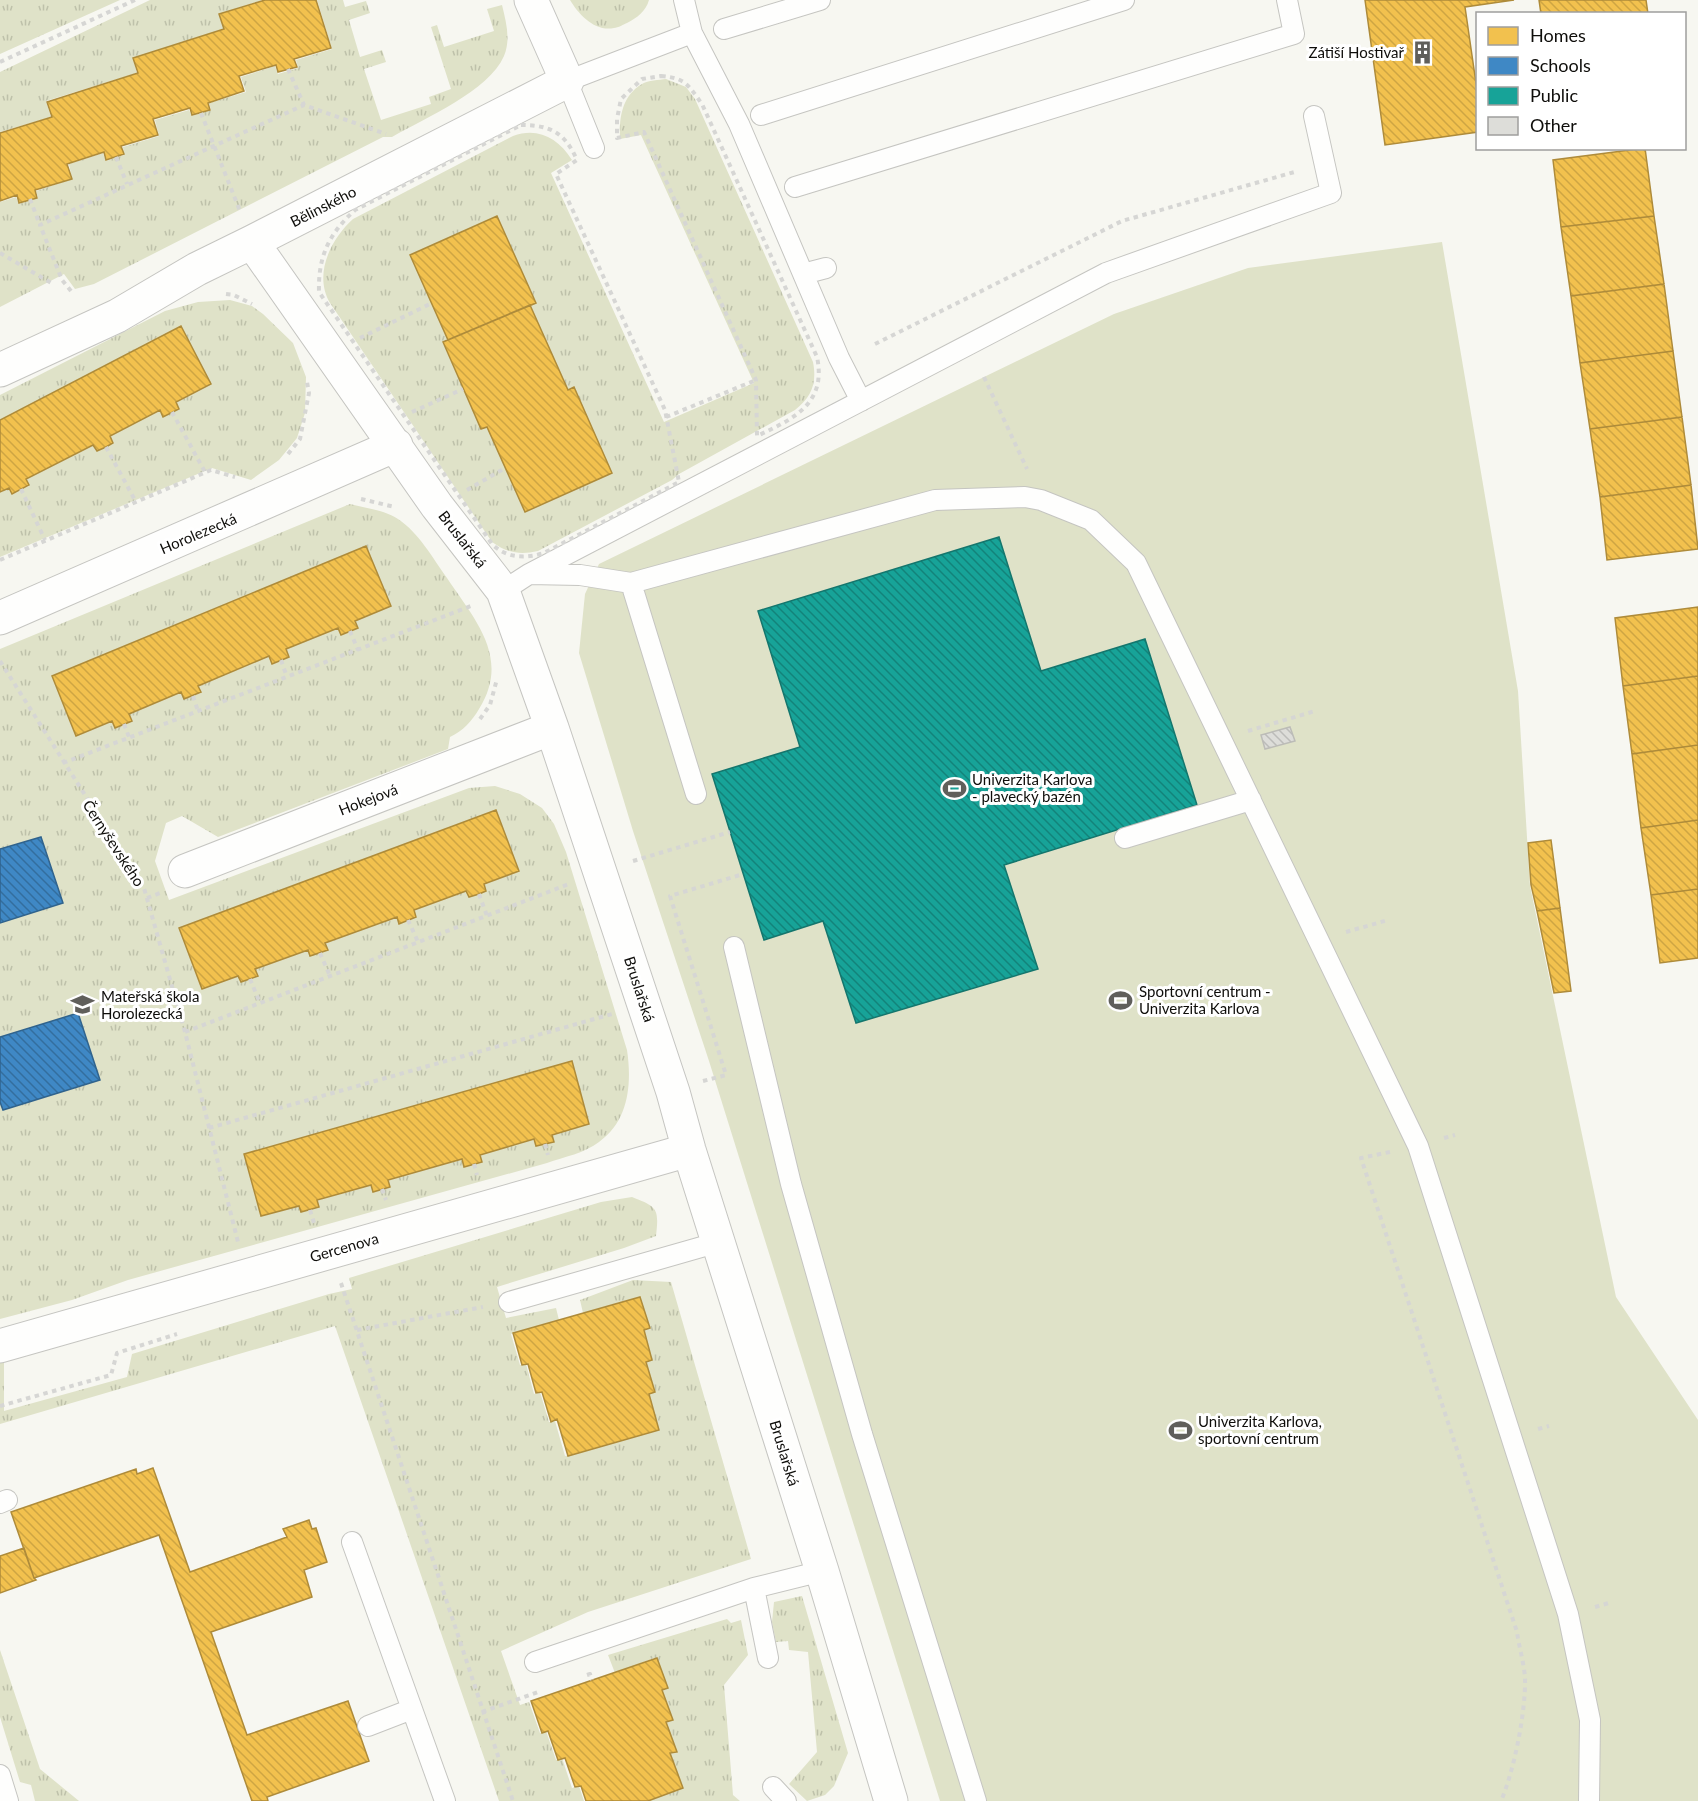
<svg xmlns="http://www.w3.org/2000/svg" width="1698" height="1801" font-family="Lato,sans-serif">
<style>
.grass{fill:url(#grass-tufts);fill-rule:evenodd}
.garden{fill:#dfe2c8}
.homes{fill:url(#homes-back-hatch);stroke:#ae8b3a;stroke-width:1.5}
.schools{fill:url(#schools-back-hatch);stroke:#30638d;stroke-width:1.5}
.public{fill:url(#public-back-hatch);stroke:#14766d;stroke-width:1.5}
.building{fill:url(#building-back-hatch);stroke:#bcbcb7;stroke-width:1.5}
.lines{fill:none;stroke-linecap:round;stroke-linejoin:round}
.service-casing{stroke:#c5c5c1;stroke-width:22}
.minor-casing{stroke:#c5c5c1;stroke-width:35}
.path{stroke:#d6d6d4;stroke-width:4;stroke-dasharray:4.5 4.5;stroke-linecap:butt}
.service{stroke:#fefefd;stroke-width:20}
.minor{stroke:#fefefd;stroke-width:33}
.labels{text-anchor:middle;dominant-baseline:central;stroke-width:6;stroke-linejoin:round;paint-order:stroke}
.poi-label{font-size:15px;fill:#0e0d0a;stroke:#fff;text-anchor:start}
.street-label{font-size:15px;fill:#0e0d0a;stroke:#fff}
</style>
<defs>
<pattern id="grass-tufts" width="24" height="20" patternUnits="userSpaceOnUse" patternTransform="scale(1.5)"><rect width="24" height="20" fill="#dfe2c8"/><path d="M3 7l-1-3M5 7V3M7 7l1-3M15 17l-1-3M17 17v-4M19 17l1-3" fill="none" stroke="#bec1aa"/></pattern>
<pattern id="homes-back-hatch" width="6" height="6" patternUnits="userSpaceOnUse" patternTransform="scale(1.5)"><rect width="6" height="6" fill="#f2c14e"/><path d="M-1 5l2 2M0 0l6 6M5-1l2 2" fill="none" stroke="#cea543"/></pattern>
<pattern id="schools-back-hatch" width="6" height="6" patternUnits="userSpaceOnUse" patternTransform="scale(1.5)"><rect width="6" height="6" fill="#3f88c5"/><path d="M-1 5l2 2M0 0l6 6M5-1l2 2" fill="none" stroke="#336e9e"/></pattern>
<pattern id="public-back-hatch" width="6" height="6" patternUnits="userSpaceOnUse" patternTransform="scale(1.5)"><rect width="6" height="6" fill="#17a398"/><path d="M-1 5l2 2M0 0l6 6M5-1l2 2" fill="none" stroke="#13837a"/></pattern>
<pattern id="building-back-hatch" width="6" height="6" patternUnits="userSpaceOnUse" patternTransform="scale(1.5)"><rect width="6" height="6" fill="#ddddd9"/><path d="M-1 5l2 2M0 0l6 6M5-1l2 2" fill="none" stroke="#bcbcb9"/></pattern>
</defs>
<rect width="100%" height="100%" fill="#f7f7f1"/>
<!-- grass -->
<path class="grass" d="M 0,0 L 120,0 L 0,54 Z
M 150,0 L 263,0 L 219,14 L 224,29 L 133,58 L 137,73 L 46,101 L 51,117 L 0,132 L 0,72 Z
M 317,0 L 343,0 L 345,7 L 366,1 L 370,13 L 349,20 L 360,57 L 382,50 L 386,62 L 364,69 L 381,120 L 431,104 L 429,97 L 451,89 L 431,27 L 437,25 L 444,47 L 494,31 L 487,9 L 502,5 C 506,22 511,39 504,56 C 489,91 425,118 392,137 L 383,137 L 94,284 L 75,289 L 64,274 L 0,307 L 0,202 L 16,197 L 19,204 L 38,198 L 36,191 L 72,179 L 69,164 L 103,153 L 106,161 L 124,155 L 123,147 L 159,136 L 155,120 L 189,110 L 192,116 L 211,110 L 209,103 L 246,92 L 241,77 L 275,66 L 278,74 L 298,68 L 296,60 L 332,49 Z
M 570,0 L 649,0 C 646,11 637,18 627,23 C 624,24 618,28 614,28 C 595,32 579,15 570,0 Z
M 666,79 L 686,87 L 695,99 L 813,362 C 817,383 812,397 795,410 L 679,474 L 672,480 L 538,551 C 520,555 507,553 492,542 L 330,303 C 313,274 331,239 353,219 L 513,136 C 538,127 558,138 572,160 L 551,173 L 664,422 L 754,383 L 641,135 L 620,139 C 619,117 622,96 642,84 C 648,80 659,80 666,79 ZM 497,216 L 536,302 L 530,305 L 568,390 L 612,473 L 525,512 L 487,427 L 481,429 L 443,343 L 448,340 L 410,255 Z
M 230,300 L 252,306 L 263,314 L 293,343 L 306,377 L 305,413 L 297,438 L 279,460 L 251,480 L 212,468 L 0,557 L 0,492 L 9,488 L 13,494 L 29,486 L 26,479 L 93,445 L 97,451 L 113,443 L 110,436 L 160,410 L 163,417 L 179,409 L 176,402 L 210,384 L 181,326 L 0,420 L 0,395 L 165,311 L 198,302 Z
M 350,504 C 365,508 385,510 398,519 C 419,533 432,557 447,578 C 475,620 511,658 479,709 C 472,721 463,731 450,737 L 448,749 L 218,837 L 182,816 L 166,823 L 155,861 L 169,900 L 469,788 L 495,786 L 520,794 L 542,808 L 554,824 L 566,852 L 627,1050 C 632,1083 629,1121 599,1142 C 585,1153 564,1157 547,1163 L 128,1280 L 72,1300 L 0,1319 L 0,1102 L 3,1110 L 0,1037 L 0,923 L 63,903 L 41,837 L 0,849 L 0,649 ZM 366,546 L 391,606 L 355,621 L 358,628 L 341,635 L 338,628 L 286,649 L 289,657 L 269,656 L 198,686 L 201,693 L 184,699 L 181,692 L 129,714 L 132,721 L 116,728 L 112,721 L 76,735 L 52,676 ZM 496,810 L 519,871 L 414,910 L 399,923 L 397,917 L 325,943 L 327,950 L 311,956 L 308,950 L 255,969 L 257,976 L 241,982 L 238,976 L 202,989 L 179,928 ZM 572,1062 L 589,1123 L 552,1135 L 553,1142 L 536,1146 L 534,1139 L 480,1155 L 464,1167 L 462,1159 L 388,1180 L 390,1187 L 373,1192 L 371,1185 L 317,1200 L 318,1207 L 301,1212 L 299,1206 L 261,1216 L 244,1154 Z
M 632,1197 C 658,1207 659,1209 656,1236 L 624,1248 L 497,1287 L 506,1318 L 556,1308 L 559,1320 L 511,1334 L 520,1365 L 526,1364 L 534,1394 L 540,1392 L 549,1422 L 555,1421 L 565,1456 L 657,1430 L 647,1394 L 643,1330 L 648,1329 L 638,1298 L 583,1313 L 580,1300 L 633,1280 L 671,1282 L 751,1559 L 588,1612 L 501,1651 L 520,1705 L 529,1702 L 540,1733 L 546,1731 L 556,1760 L 562,1758 L 572,1788 L 579,1786 L 584,1801 L 499,1801 L 335,1326 L 0,1424 L 0,1358 L 4,1357 L 4,1411 L 127,1377 L 132,1354 L 329,1294 L 352,1289 L 349,1278 L 601,1202 Z
M 802,1596 L 848,1753 L 834,1786 L 825,1795 L 807,1801 L 789,1784 L 817,1752 L 808,1652 L 789,1650 L 788,1641 L 776,1642 L 772,1622 L 774,1602 Z
M 727,1619 L 731,1623 L 741,1620 L 748,1655 L 724,1685 L 733,1795 L 740,1801 L 647,1801 L 668,1754 L 674,1752 L 664,1723 L 660,1691 L 665,1689 L 654,1658 L 615,1673 L 608,1655 Z
M 0,1650 L 40,1769 L 79,1801 L 35,1801 L 31,1785 L 20,1782 L 0,1717 Z"/>
<!-- garden -->
<path class="garden" d="M 1442,242 L 1518,691 L 1530,886 L 1616,1297 L 1698,1420 L 1698,1801 L 940,1801 L 709,1061 L 633,831 L 579,653 L 585,594 L 599,564 L 1114,314 L 1248,268 Z"/>
<!-- homes -->
<path class="homes" d="M 265,0 L 316,0 L 331,48 L 294,59 L 297,67 L 278,72 L 276,65 L 239,76 L 244,91 L 208,103 L 210,110 L 192,115 L 190,108 L 153,119 L 158,135 L 121,146 L 124,154 L 106,160 L 104,152 L 67,164 L 72,179 L 35,190 L 37,198 L 19,203 L 17,195 L 0,201 L 0,133 L 52,117 L 47,102 L 138,73 L 133,58 L 224,29 L 219,14 Z
M 1365,0 L 1514,0 L 1465,7 L 1478,97 L 1478,132 L 1385,145 Z
M 1539,0 L 1646,0 L 1648,14 L 1541,14 Z
M 1645,148 L 1654,216 L 1561,227 L 1553,160 Z
M 497,216 L 536,303 L 448,340 L 410,255 Z
M 1654,216 L 1664,284 L 1571,296 L 1561,227 Z
M 1664,284 L 1673,351 L 1580,363 L 1571,296 Z
M 530,305 L 568,390 L 574,387 L 612,473 L 525,512 L 487,427 L 481,429 L 443,342 Z
M 181,326 L 211,384 L 176,402 L 179,409 L 163,417 L 160,410 L 110,436 L 113,443 L 106,447 L 97,451 L 93,445 L 26,479 L 29,485 L 12,494 L 9,488 L 0,492 L 0,420 Z
M 1673,351 L 1682,417 L 1590,429 L 1580,363 Z
M 1682,417 L 1691,485 L 1600,497 L 1590,429 Z
M 1691,485 L 1698,549 L 1607,560 L 1600,497 Z
M 366,546 L 391,606 L 355,621 L 358,628 L 341,635 L 338,628 L 286,649 L 289,657 L 272,664 L 269,656 L 198,686 L 201,692 L 184,699 L 181,692 L 129,714 L 132,721 L 115,728 L 112,721 L 76,736 L 52,676 Z
M 1698,607 L 1698,676 L 1623,686 L 1615,618 Z
M 1698,676 L 1698,745 L 1632,754 L 1623,686 Z
M 1698,745 L 1698,820 L 1641,828 L 1632,754 Z
M 496,810 L 519,871 L 484,884 L 486,891 L 479,894 L 469,897 L 466,891 L 414,910 L 416,917 L 399,924 L 397,917 L 325,943 L 328,950 L 310,956 L 308,950 L 255,969 L 258,976 L 241,982 L 238,976 L 202,989 L 179,928 Z
M 1698,820 L 1698,889 L 1651,895 L 1641,828 Z
M 1551,840 L 1560,908 L 1537,911 L 1531,885 L 1528,843 Z
M 1698,889 L 1698,958 L 1660,963 L 1651,895 Z
M 1560,908 L 1571,991 L 1554,993 L 1537,911 Z
M 572,1061 L 589,1124 L 552,1135 L 554,1142 L 536,1146 L 534,1139 L 480,1155 L 482,1162 L 464,1167 L 462,1159 L 388,1180 L 390,1187 L 373,1192 L 371,1185 L 317,1200 L 319,1207 L 301,1212 L 299,1206 L 261,1216 L 244,1154 Z
M 640,1297 L 650,1328 L 644,1330 L 652,1360 L 646,1362 L 655,1392 L 649,1394 L 659,1430 L 568,1456 L 557,1419 L 551,1422 L 542,1392 L 536,1393 L 528,1364 L 522,1365 L 513,1333 Z
M 153,1468 L 190,1572 L 287,1537 L 283,1529 L 309,1520 L 312,1529 L 316,1528 L 327,1562 L 304,1570 L 312,1597 L 211,1632 L 247,1735 L 348,1701 L 369,1761 L 267,1797 L 268,1801 L 252,1801 L 159,1535 L 34,1578 L 11,1512 L 136,1469 L 137,1474 Z
M 24,1548 L 34,1578 L 36,1580 L 0,1593 L 0,1556 Z
M 657,1658 L 668,1688 L 662,1690 L 673,1720 L 666,1722 L 677,1752 L 670,1753 L 683,1788 L 648,1801 L 586,1801 L 581,1786 L 575,1787 L 565,1758 L 558,1760 L 548,1731 L 542,1733 L 531,1701 Z"/>
<!-- schools -->
<path class="schools" d="M 41,837 L 63,903 L 0,923 L 0,849 Z
M 78,1013 L 100,1080 L 3,1110 L 0,1102 L 0,1037 Z"/>
<!-- public -->
<path class="public" d="M 999,537 L 1041,671 L 1145,639 L 1197,805 L 1004,865 L 1038,969 L 856,1023 L 823,921 L 764,940 L 712,774 L 800,747 L 758,611 Z"/>
<!-- building -->
<path class="building" d="M 1290,727 L 1295,741 L 1265,749 L 1261,735 Z"/>
<g class="lines">
<defs>
<path id="service" d="M 684,0 L 692,33
M 724,29 L 820,0
M 761,115 L 1124,0
M 594,148 L 567,81 L 692,33 L 739,124 L 839,358 L 861,401
M 795,187 L 1294,34 L 1287,0
M 803,274 L 826,268
M 529,574 L 580,575 L 631,583 L 935,500 L 1025,497 L 1041,500 L 1091,520 L 1136,563 L 1418,1146 L 1568,1614 L 1590,1720 L 1589,1801
M 631,583 L 696,794
M 503,591 L 529,574 L 1106,273 L 1331,193 L 1314,116
M 1125,838 L 1251,800
M 734,947 L 791,1184 L 862,1434 L 976,1801
M 509,1302 L 719,1242
M 0,1503 L 7,1500
M 352,1542 L 445,1801
M 754,1588 L 768,1658
M 535,1662 L 754,1588 L 822,1571
M 368,1726 L 412,1709
M 0,1775 L 8,1801
M 773,1787 L 786,1801"/>
<path id="minor" d="M 252,242 L 437,506 L 503,591 L 552,728 L 673,1092 L 689,1150 L 822,1571 L 891,1801
M 0,370 L 117,316 L 197,269 L 252,242 L 567,81 L 531,0
M 0,618 L 396,445
M 185,871 L 552,728
M 0,1346 L 689,1150"/>
</defs>
<!-- service casing -->
<use href="#service" class="service-casing"/>
<!-- minor casing -->
<use href="#minor" class="minor-casing"/>
<!-- path -->
<path class="path" d="M 0,62 L 135,0
M 288,69 L 304,105
M 661,76 C 686,78 688,85 702,104 L 817,357 C 827,404 793,419 757,436 L 756,380 L 644,132 L 617,138 L 617,119 L 621,99 L 642,79 Z
M 201,113 L 240,211
M 521,125 C 551,125 565,133 577,160 L 556,174 L 665,410 L 679,482 L 544,553 C 525,559 506,558 492,544 L 319,292 C 318,256 329,234 355,210 Z
M 116,157 L 127,184
M 30,199 L 40,225
M 0,253 L 53,284
M 71,291 L 62,280 L 40,225 L 304,105 L 386,134
M 226,294 L 234,295 L 252,304
M 360,338 L 432,303
M 875,344 L 1122,221 L 1298,171
M 984,377 L 1027,469
M 172,412 L 205,472
M 412,412 L 463,389
M 666,417 L 756,380
M 106,447 L 136,502
M 288,454 L 300,439 L 309,393 L 307,382
M 21,489 L 45,540
M 467,490 L 505,468
M 361,499 L 395,507
M 0,560 L 211,470 L 235,477
M 350,631 L 358,650
M 281,660 L 287,677
M 0,661 L 144,888 L 185,1032 L 238,1242
M 193,696 L 198,711
M 480,719 L 490,705 L 497,679
M 124,724 L 129,737
M 1248,731 L 1315,711
M 63,763 L 471,606
M 633,861 L 730,832
M 479,894 L 487,916
M 147,898 L 160,893
M 408,920 L 418,942
M 1346,932 L 1388,920
M 320,953 L 330,976
M 250,979 L 260,1003
M 185,1032 L 569,884
M 703,1081 L 726,1075 L 670,896 L 740,875
M 209,1128 L 612,1014
M 1444,1138 L 1455,1135
M 545,1144 L 548,1155
M 1390,1152 L 1361,1158 L 1517,1632 C 1519,1647 1524,1663 1525,1678 C 1526,1711 1514,1771 1501,1801
M 474,1164 L 477,1175
M 382,1189 L 386,1200
M 310,1210 L 314,1223
M 341,1283 L 513,1801
M 357,1330 L 483,1307
M 0,1406 L 111,1375 L 117,1353 L 177,1334
M 1538,1429 L 1549,1426
M 1595,1607 L 1609,1603
M 587,1675 L 590,1674 L 592,1680
M 482,1712 L 541,1691"/>
<!-- service -->
<use href="#service" class="service"/>
<!-- minor -->
<use href="#minor" class="minor"/>
</g>
<!-- icons -->
<defs>
<symbol id="building-bare" viewBox="-9 -9 18 18"><path d="M-4-6H4V6H1V3H-1V6H-4ZM-2.5-4.3h1.7v1.8h-1.7ZM.8-4.3h1.7v1.8H.8ZM-2.5-1h1.7V.8h-1.7ZM.8-1h1.7V.8H.8Z" fill="#605f5b" stroke="#fff" stroke-width="2.5" paint-order="stroke"/></symbol>
<symbol id="stadium-bare" viewBox="-9 -9 18 18"><path d="M0-5a6.5 5 0 1 0 0 10a6.5 5 0 1 0 0-10ZM-3.5-1.8h7v3.6h-7Z" fill="#605f5b" stroke="#fff" stroke-width="2.5" paint-order="stroke"/></symbol>
<symbol id="school-bare" viewBox="-9 -9 18 18"><path d="M0-5L7-2L0 1L-7-2ZM-4 1L0 2.5L4 1V4Q0 6-4 4Z" fill="#605f5b" stroke="#fff" stroke-width="2.5" paint-order="stroke"/></symbol>
</defs>
<g fill-rule="evenodd">
<use href="#building-bare" x="1406" y="36" width="33" height="33"/>
<use href="#stadium-bare" x="938" y="772" width="33" height="33"/>
<use href="#stadium-bare" x="1104" y="984" width="33" height="33"/>
<use href="#school-bare" x="66" y="988" width="33" height="33"/>
<use href="#stadium-bare" x="1164" y="1414" width="33" height="33"/>
</g>
<g class="labels">
<!-- poi labels -->
<g class="poi-label">
<text x="1404" y="52" text-anchor="end">Zátiší Hostivař</text>
<text x="972" y="779">Univerzita Karlova<tspan x="972" dy="17">- plavecký bazén</tspan></text>
<text x="1139" y="991">Sportovní centrum -<tspan x="1139" dy="17">Univerzita Karlova</tspan></text>
<text x="101" y="996">Mateřská škola<tspan x="101" dy="17">Horolezecká</tspan></text>
<text x="1198" y="1421">Univerzita Karlova,<tspan x="1198" dy="17">sportovní centrum</tspan></text>
</g>
<!-- street labels -->
<g class="street-label">
<text transform="translate(323 206) rotate(-27)">Bělinského</text>
<text transform="translate(198 533) rotate(-23)">Horolezecká</text>
<text transform="translate(463 539) rotate(52)">Bruslařská</text>
<text transform="translate(368 799) rotate(-21)">Hokejová</text>
<text transform="translate(114 843) rotate(57)">Černyševského</text>
<text transform="translate(640 989) rotate(72)">Bruslařská</text>
<text transform="translate(344 1247) rotate(-16)">Gercenova</text>
<text transform="translate(785 1453) rotate(73)">Bruslařská</text>
</g>
</g>
<!-- legend -->
<rect x="1476" y="12" width="210" height="138" fill="#ffffff" stroke="#9f9e9d" stroke-width="1.5"/>
<rect x="1488" y="27" width="30" height="18" fill="#f2c14e" stroke="#9f9e9d" stroke-width="1.5"/>
<text x="1530" y="42" font-size="18" fill="#0e0d0a">Homes</text>
<rect x="1488" y="57" width="30" height="18" fill="#3f88c5" stroke="#9f9e9d" stroke-width="1.5"/>
<text x="1530" y="72" font-size="18" fill="#0e0d0a">Schools</text>
<rect x="1488" y="87" width="30" height="18" fill="#17a398" stroke="#9f9e9d" stroke-width="1.5"/>
<text x="1530" y="102" font-size="18" fill="#0e0d0a">Public</text>
<rect x="1488" y="117" width="30" height="18" fill="#ddddd9" stroke="#9f9e9d" stroke-width="1.5"/>
<text x="1530" y="132" font-size="18" fill="#0e0d0a">Other</text>
</svg>
